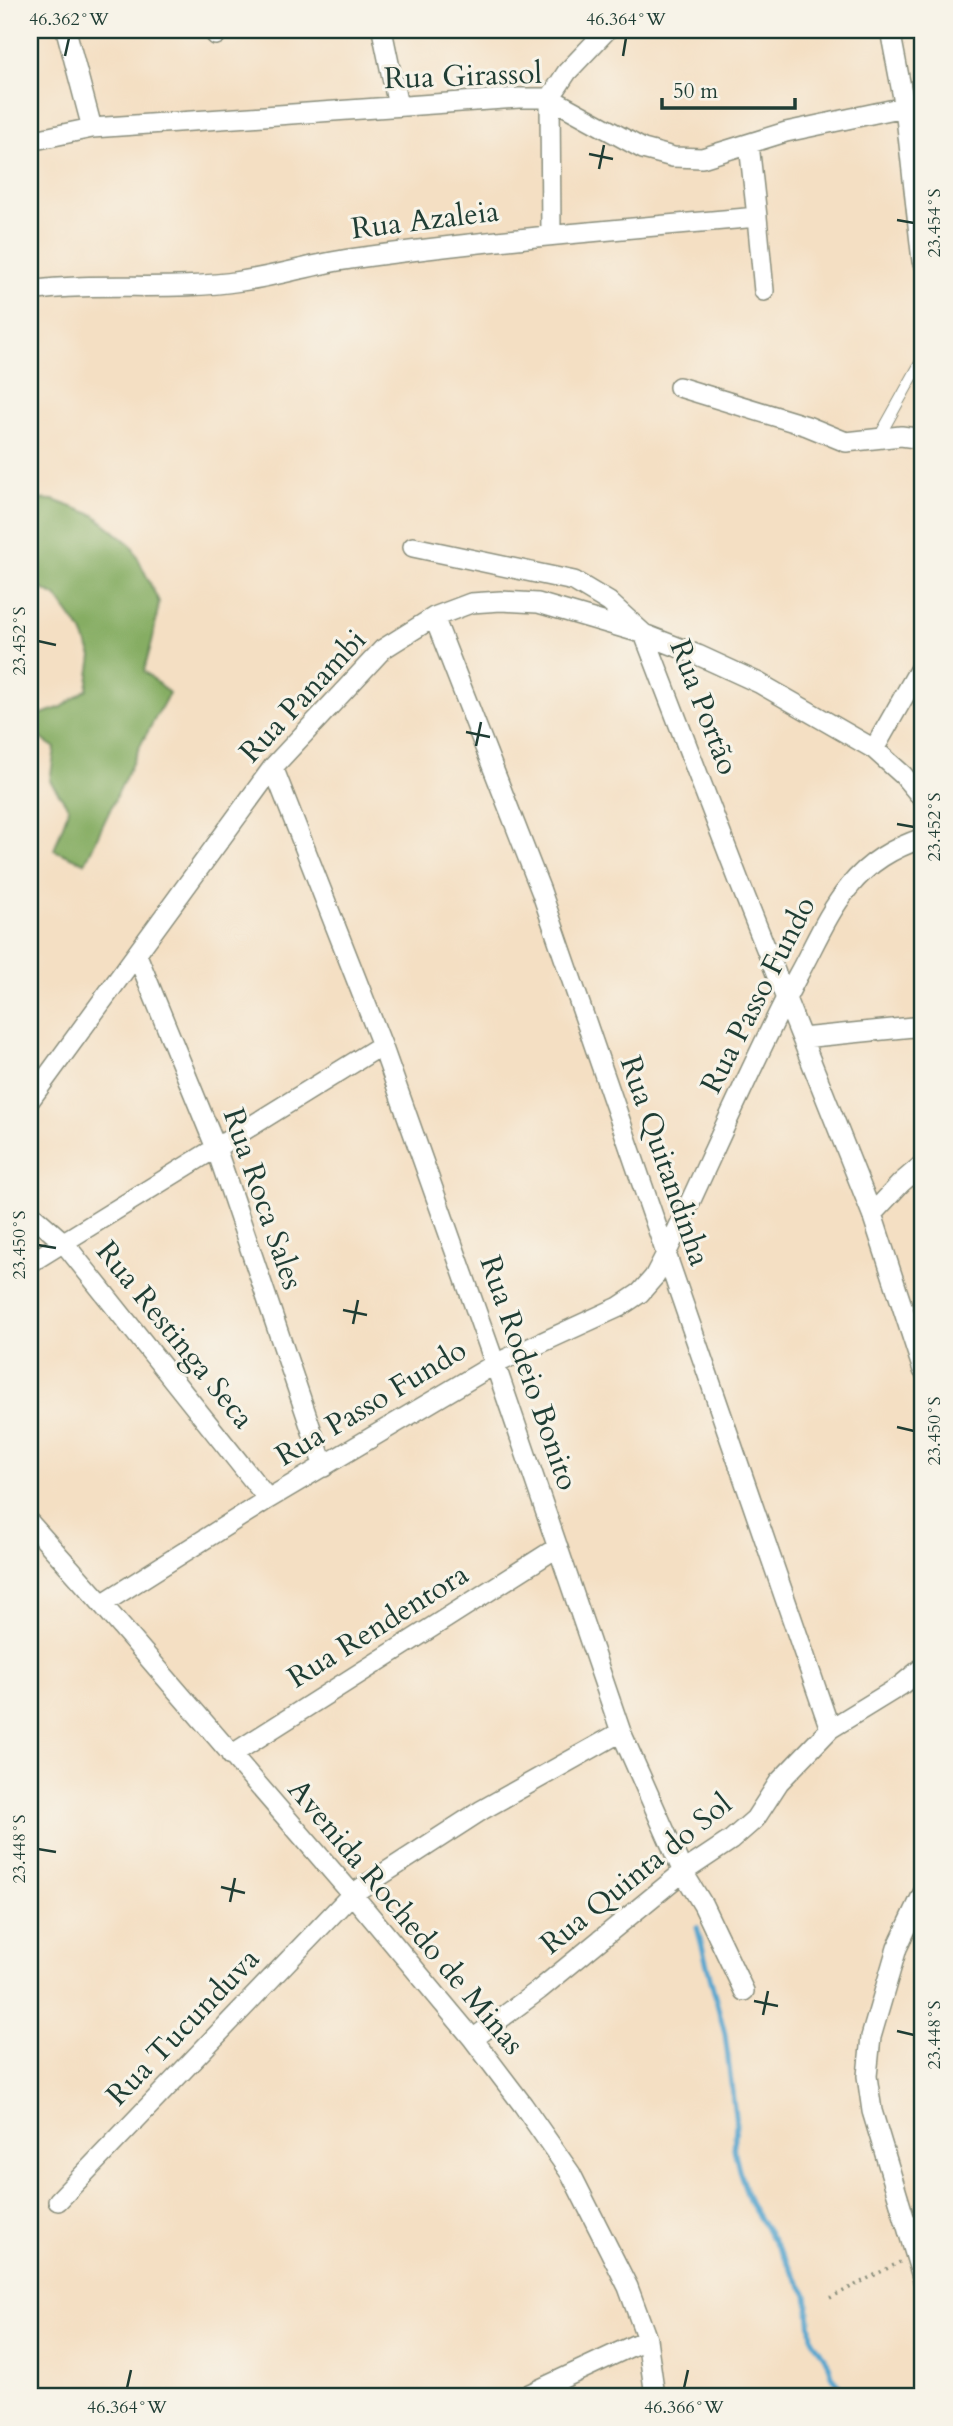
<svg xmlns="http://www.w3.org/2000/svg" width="953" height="2426" font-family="Cardo,serif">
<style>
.forest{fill:#86ad63;stroke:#52754c;stroke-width:2}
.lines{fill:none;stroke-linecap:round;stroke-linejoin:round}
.stream{stroke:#54a5ce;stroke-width:5}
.lane-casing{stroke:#8a8e7c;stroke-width:12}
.street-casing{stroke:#8a8e7c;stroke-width:22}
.path{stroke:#8a8e7c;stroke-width:3.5;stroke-dasharray:2 5;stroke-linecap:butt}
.lane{stroke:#fff;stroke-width:10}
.street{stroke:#fff;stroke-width:19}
.ticks{fill:none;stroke:#1f3d34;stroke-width:2.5}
.labels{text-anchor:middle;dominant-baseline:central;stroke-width:6;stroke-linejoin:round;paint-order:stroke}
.street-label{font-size:30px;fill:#1f3d34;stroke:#f7f3e8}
.neatline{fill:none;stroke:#1f3d34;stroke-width:2.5}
.ticks-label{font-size:18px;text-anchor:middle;fill:#1f3d34}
</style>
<rect width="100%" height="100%" fill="#f7f3e8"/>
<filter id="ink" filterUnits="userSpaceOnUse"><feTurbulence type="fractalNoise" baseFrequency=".0143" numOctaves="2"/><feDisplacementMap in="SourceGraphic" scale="14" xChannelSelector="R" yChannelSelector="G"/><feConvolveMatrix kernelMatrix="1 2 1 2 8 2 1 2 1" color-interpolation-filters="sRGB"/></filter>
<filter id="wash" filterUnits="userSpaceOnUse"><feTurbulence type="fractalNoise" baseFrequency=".00686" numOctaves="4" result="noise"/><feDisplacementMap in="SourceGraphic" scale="28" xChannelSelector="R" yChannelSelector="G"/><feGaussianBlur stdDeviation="1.57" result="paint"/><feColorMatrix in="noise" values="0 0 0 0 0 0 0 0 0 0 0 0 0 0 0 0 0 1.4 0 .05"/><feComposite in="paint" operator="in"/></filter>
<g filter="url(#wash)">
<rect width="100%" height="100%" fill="#f4dfc3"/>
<!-- forest -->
<path class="forest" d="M 30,499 L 53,500 L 94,515 L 132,546 L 159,602 L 153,638 L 144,671 L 169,693 L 141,744 L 85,863 L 54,850 L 69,808 L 50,781 L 55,748 L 30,731 L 30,718 L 62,707 L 87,689 L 92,656 L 82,632 L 56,596 L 30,583 Z"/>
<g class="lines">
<!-- stream -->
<path class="stream" d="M 697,1927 L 725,2034 L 736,2124 L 734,2149 L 740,2174 L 750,2203 L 807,2295 L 812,2338 L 829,2365 L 832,2376 L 847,2396"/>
</g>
</g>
<g filter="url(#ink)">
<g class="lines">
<defs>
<path id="lane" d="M 879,437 L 923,358"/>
<path id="street" d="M 66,30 L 92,128
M 215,30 L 216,35
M 382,30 L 398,106
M 890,30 L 905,108 L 922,261
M 30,141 L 92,128 L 519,98 L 550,98 L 643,149 L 673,157 L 702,158 L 786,132 L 923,103
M 757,217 L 764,291
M 551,234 L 550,98 L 567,72 L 607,30
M 30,291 C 100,281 171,292 241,281 C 278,276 314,264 350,259 C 485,240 621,229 757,217 L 749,144
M 679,387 L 807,426 L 846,442 L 901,436 L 923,439
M 413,547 L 574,581 L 609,602 L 644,634 L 739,881 L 872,1214 L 923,1370
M 434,617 L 541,891 L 830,1729
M 874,749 L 923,663
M 273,767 L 382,1045 L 495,1364 L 621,1732 L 683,1872 L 703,1905 L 744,1991
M 137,955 L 216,1148 L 324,1467
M 802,1038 L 923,1026
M 30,1100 L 273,767 L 383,649 L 434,617 L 471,603 L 501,601 L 538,603 L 644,634 L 698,655 L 759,683 L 874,749 L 903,775 L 923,799
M 30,1213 L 64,1243 L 268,1499
M 872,1214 L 901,1183 L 923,1164
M 30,1263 L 382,1045
M 30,1523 L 102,1604 L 352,1894 L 473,2039 L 523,2105 L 571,2174 L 628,2287 L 647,2339 L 655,2396
M 102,1604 L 268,1499 L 495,1364 L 619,1307 L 640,1293 L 654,1277 L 666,1254 C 710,1161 750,1066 798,975 C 814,946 828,912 849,887 C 869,862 893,848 923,838
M 231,1755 L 558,1547
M 923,1893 L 897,1948 L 871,2037 L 867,2076 L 872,2111 L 923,2280
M 473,2039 L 539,1990 L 683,1872 L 731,1840 L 755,1819 L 779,1782 L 830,1729 L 900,1686 L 923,1667
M 58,2201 L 352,1894 L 482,1810 L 621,1732
M 525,2396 L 647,2339"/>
</defs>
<!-- lane casing -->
<use href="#lane" class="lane-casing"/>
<!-- street casing -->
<use href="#street" class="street-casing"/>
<!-- path -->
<path class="path" d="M 830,2298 L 900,2262"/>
<!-- lane -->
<use href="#lane" class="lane"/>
<!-- street -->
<use href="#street" class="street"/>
</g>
</g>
<!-- ticks -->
<path class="ticks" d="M 65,56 L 69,38M 623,56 L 626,38M 589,154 L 613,159M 599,169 L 604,145M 897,220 L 914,223M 38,641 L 56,645M 466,732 L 490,737M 476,746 L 481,722M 897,824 L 914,827M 38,1245 L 56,1248M 343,1310 L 367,1315M 353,1324 L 358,1300M 897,1427 L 914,1431M 38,1849 L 56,1852M 221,1887 L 245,1893M 230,1902 L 235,1878M 754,2001 L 778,2006M 763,2015 L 768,1991M 897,2031 L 914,2035M 127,2388 L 131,2370M 684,2388 L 688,2370"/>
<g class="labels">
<!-- street labels -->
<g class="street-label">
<text transform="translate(463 76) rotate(-2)">Rua Girassol</text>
<text transform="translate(425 220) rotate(-7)">Rua Azaleia</text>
<text transform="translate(303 696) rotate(-47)">Rua Panambi</text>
<text transform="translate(704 707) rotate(69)">Rua Portão</text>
<text transform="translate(758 995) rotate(-63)">Rua Passo Fundo</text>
<text transform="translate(665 1161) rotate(71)">Rua Quitandinha</text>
<text transform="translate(263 1199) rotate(71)">Rua Roca Sales</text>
<text transform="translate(175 1335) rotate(51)">Rua Restinga Seca</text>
<text transform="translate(529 1373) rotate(71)">Rua Rodeio Bonito</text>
<text transform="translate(371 1403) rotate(-31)">Rua Passo Fundo</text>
<text transform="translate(378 1626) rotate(-32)">Rua Rendentora</text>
<text transform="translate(636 1874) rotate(-39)">Rua Quinta do Sol</text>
<text transform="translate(406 1917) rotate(50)">Avenida Rochedo de Minas</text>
<text transform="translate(183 2027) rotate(-46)">Rua Tucunduva</text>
</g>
</g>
<!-- margin -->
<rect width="953" height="2426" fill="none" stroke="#f7f3e8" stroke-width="77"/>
<!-- scale -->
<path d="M662 98v10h133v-10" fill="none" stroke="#1f3d34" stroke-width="3.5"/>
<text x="673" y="98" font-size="21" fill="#1f3d34" stroke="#f7f3e8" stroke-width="5" paint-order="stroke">50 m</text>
<rect x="38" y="38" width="876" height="2350" class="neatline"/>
<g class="ticks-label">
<text x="69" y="25">46.362°W</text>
<text x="626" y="25">46.364°W</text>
<text transform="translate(934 223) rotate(-90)" y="6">23.454°S</text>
<text transform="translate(19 641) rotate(-90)" y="6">23.452°S</text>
<text transform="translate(934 827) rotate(-90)" y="6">23.452°S</text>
<text transform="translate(19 1245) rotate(-90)" y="6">23.450°S</text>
<text transform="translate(934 1431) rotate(-90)" y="6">23.450°S</text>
<text transform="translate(19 1849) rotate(-90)" y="6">23.448°S</text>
<text transform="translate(934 2035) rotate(-90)" y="6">23.448°S</text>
<text x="127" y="2413">46.364°W</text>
<text x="684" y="2413">46.366°W</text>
</g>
</svg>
